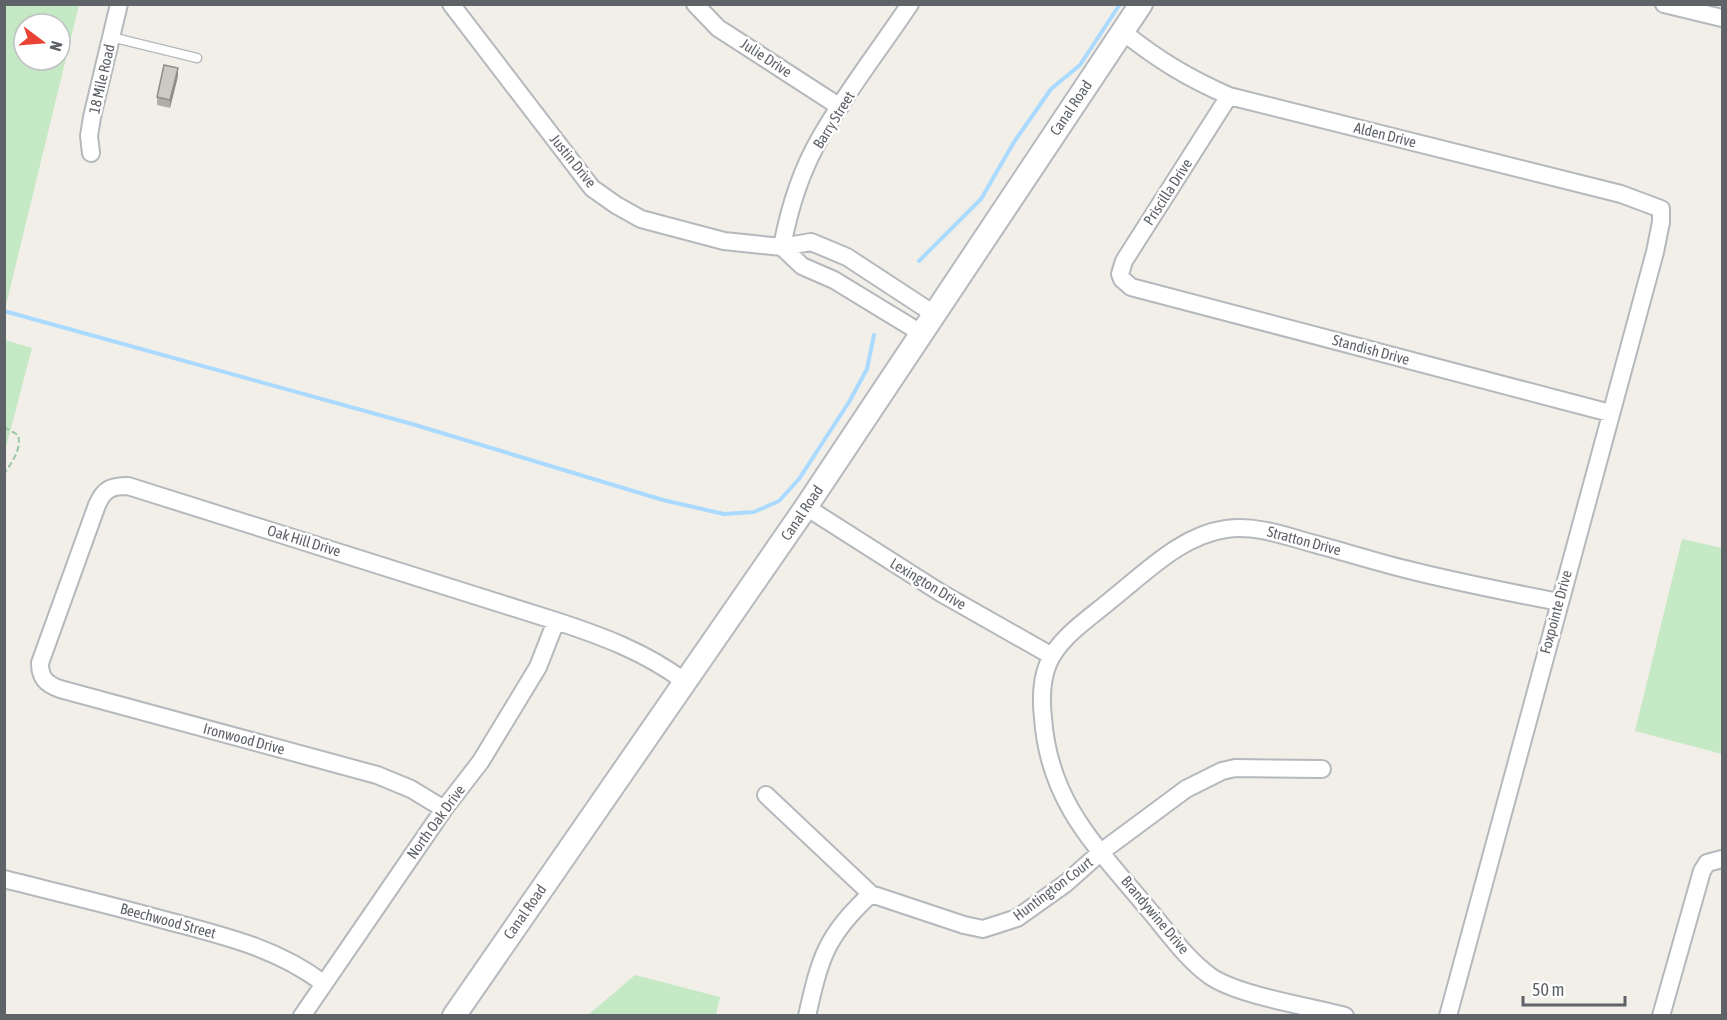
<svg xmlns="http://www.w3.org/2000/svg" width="1727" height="1020" font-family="'Asap Condensed',sans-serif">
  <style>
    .green { fill: #c5e8c5; fill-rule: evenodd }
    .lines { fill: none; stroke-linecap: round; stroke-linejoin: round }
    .stream { stroke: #aadaff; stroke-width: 4 }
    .lane-casing { stroke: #b5b8bc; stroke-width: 11 }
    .street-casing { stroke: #b5b8bc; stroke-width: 20 }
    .secondary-casing { stroke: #b6babf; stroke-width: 26 }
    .path { stroke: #9cc7a9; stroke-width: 2; stroke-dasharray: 6 3; stroke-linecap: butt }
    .lane { stroke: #fff; stroke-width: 8 }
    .street { stroke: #fff; stroke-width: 16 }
    .secondary { stroke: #fff; stroke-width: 22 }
    .wall { fill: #afaea9 }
    .shaded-wall { fill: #8f8d8a }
    .building { fill: #cccac5; stroke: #8f8d8a; stroke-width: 1.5 }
    .labels { text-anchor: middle; stroke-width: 5; stroke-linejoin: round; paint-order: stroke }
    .street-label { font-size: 15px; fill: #5f6368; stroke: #fff }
  </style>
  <rect width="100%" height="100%" fill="#f1efe8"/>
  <path class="green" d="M5,4L79,5L5,309L4,5ZM24,24H60V60H24Z
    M5,340L32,348L5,451L4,341Z
    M1682,539L1722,548V754L1635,731Z
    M635,975L720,997L716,1015H588Z"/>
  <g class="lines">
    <path class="stream" d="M919,261L981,199L1014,142L1051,89L1080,65L1120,4
      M4,311L412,424L663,500L724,514L754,512L779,501L799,479L849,402L867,369L874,335"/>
    <g class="lane-casing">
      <path id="lane" d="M111,37L197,58"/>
    </g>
    <g class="street-casing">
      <path id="street" d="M451,4L592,188L616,205L641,219L724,241L782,247C789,209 801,171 820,138C846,92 880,49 910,4
        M695,4L718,28L840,107
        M1664,4L1722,18
        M1122,31C1158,60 1188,78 1229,96L1621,194L1661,209V222L1655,252L1448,1016
        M1229,96L1124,261L1120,274L1122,279L1131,287L1610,413
        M91,153L89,136L92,117L119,4
        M921,333L834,280L802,266L782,247L811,242L847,257L934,314
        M806,507L941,593L1052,656
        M766,795L871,894L964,925L983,929L1017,918L1065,884L1101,852L1186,789L1222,771L1235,768L1322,769
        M444,809L411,789L377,775L60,689C46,684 40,678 40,663L97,505C104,489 111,486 128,486L556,621C602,636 645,652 684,681
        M4,879C59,893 114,906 168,921C224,936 277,948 323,983
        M302,1016L444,809L481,761L538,667L556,621
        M807,1016C820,958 826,935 871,894
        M1345,1016C1309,1006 1239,996 1210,976C1184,957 1165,928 1144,904C1094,844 1049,801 1043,718C1041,700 1041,681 1048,664C1059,637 1090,618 1112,599C1146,572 1182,535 1226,529C1255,525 1283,535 1311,543C1342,551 1373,561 1405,569C1456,582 1507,592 1559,602
        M1661,1016L1702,871L1707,863L1722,859"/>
    </g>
    <g class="secondary-casing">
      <path id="secondary" d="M454,1016L806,507L1141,4"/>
    </g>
    <path class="path" d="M4,427L18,435C22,449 12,462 4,474"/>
    <use href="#lane" class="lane"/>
    <use href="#street" class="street"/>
    <use href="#secondary" class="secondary"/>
  </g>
  <path class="wall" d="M178,76L170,108L157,105V97Z"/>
  <path class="shaded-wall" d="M178,68V76L170,108V100Z"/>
  <path class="building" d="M164,65L178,68L170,100L157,97Z"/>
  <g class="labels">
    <g class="street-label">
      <text transform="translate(766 58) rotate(33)" y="5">Julie Drive</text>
      <text transform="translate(102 79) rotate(-77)" y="5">18 Mile Road</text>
      <text transform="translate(1071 108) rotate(-56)" y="5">Canal Road</text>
      <text transform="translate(834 120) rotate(-58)" y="5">Barry Street</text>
      <text transform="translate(1385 135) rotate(14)" y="5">Alden Drive</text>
      <text transform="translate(573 161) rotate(51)" y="5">Justin Drive</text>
      <text transform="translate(1168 192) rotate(-57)" y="5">Priscilla Drive</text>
      <text transform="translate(1371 350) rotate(15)" y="5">Standish Drive</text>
      <text transform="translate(802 513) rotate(-56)" y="5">Canal Road</text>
      <text transform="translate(304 541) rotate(17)" y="5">Oak Hill Drive</text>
      <text transform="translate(1304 541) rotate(15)" y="5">Stratton Drive</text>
      <text transform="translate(928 584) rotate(31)" y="5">Lexington Drive</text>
      <text transform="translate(1556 612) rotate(-75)" y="5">Foxpointe Drive</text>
      <text transform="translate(244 739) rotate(15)" y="5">Ironwood Drive</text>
      <text transform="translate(436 822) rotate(-54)" y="5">North Oak Drive</text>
      <text transform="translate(1053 889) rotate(-37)" y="5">Huntington Court</text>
      <text transform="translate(525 912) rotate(-55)" y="5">Canal Road</text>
      <text transform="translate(1155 915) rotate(50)" y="5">Brandywine Drive</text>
      <text transform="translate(168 921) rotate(15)" y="5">Beechwood Street</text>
    </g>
  </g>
  <rect width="1727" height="1020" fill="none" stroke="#5f6368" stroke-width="12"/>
  <g transform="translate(42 42) rotate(106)"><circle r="28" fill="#ffffff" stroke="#bfc1c3" stroke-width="1.5"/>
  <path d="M0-4.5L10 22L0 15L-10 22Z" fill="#ea4335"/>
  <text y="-9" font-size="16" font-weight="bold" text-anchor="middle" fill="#5f6368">N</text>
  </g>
  <path d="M1523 996v9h102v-9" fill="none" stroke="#5f6368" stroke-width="3"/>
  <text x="1532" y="996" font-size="18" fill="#5f6368" stroke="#ffffff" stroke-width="4.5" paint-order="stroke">50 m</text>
</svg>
